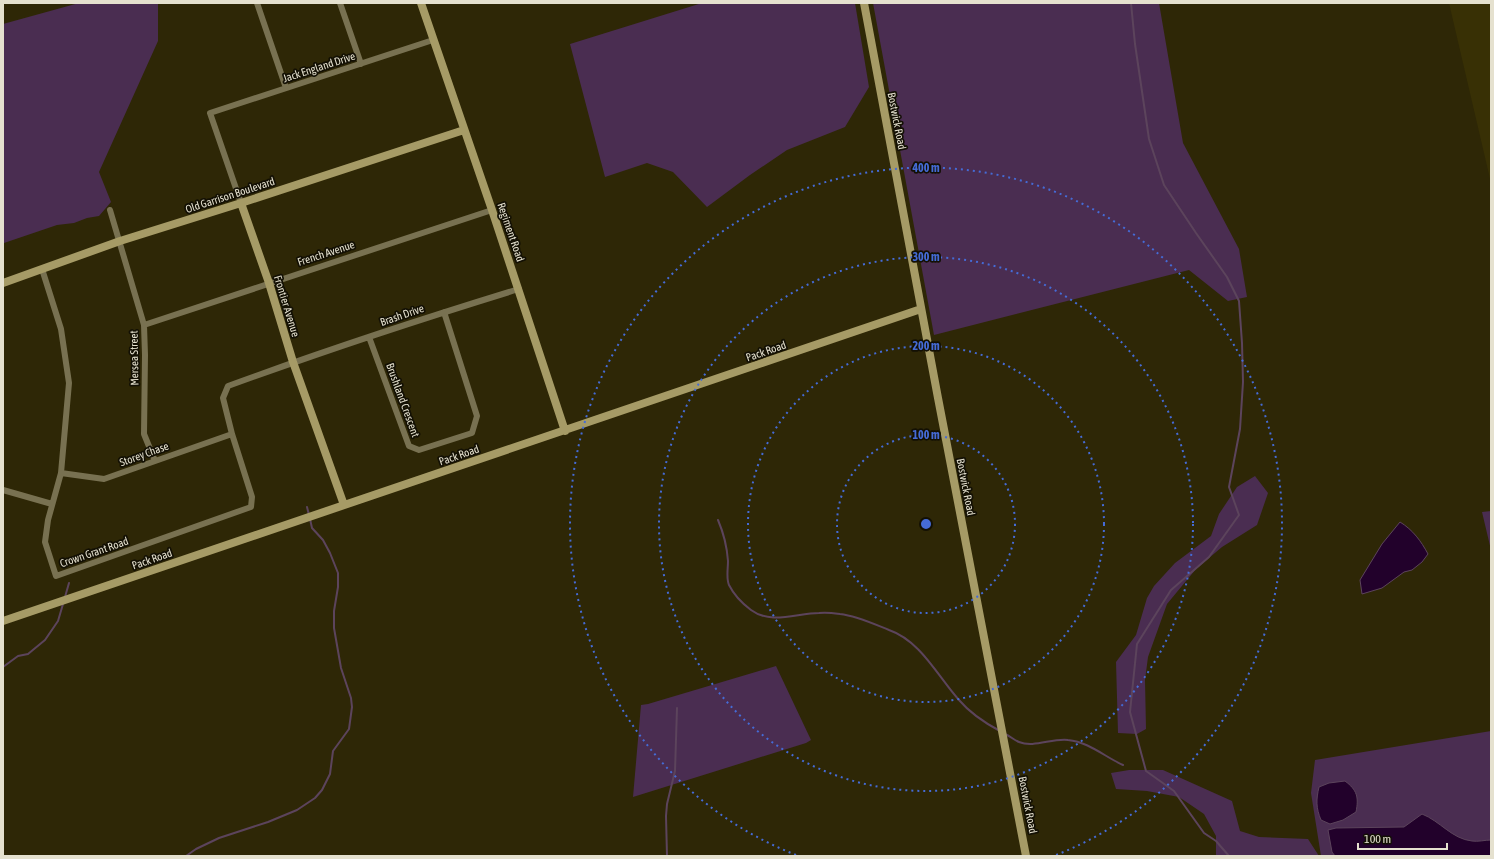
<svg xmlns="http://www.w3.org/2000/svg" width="1494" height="859" font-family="'Asap Condensed',sans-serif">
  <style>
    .built { fill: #383005 }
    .green { fill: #4a2d51 }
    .water { fill: #22012b; stroke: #5c445c }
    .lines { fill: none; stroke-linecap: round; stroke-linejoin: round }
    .stream { stroke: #5c445c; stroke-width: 2 }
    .street { stroke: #787151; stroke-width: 6 }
    .secondary { stroke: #a69b66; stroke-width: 8 }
    .ring { fill: none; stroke: #456bd6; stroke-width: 2; stroke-dasharray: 2 4 }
    .labels { text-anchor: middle; stroke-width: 3.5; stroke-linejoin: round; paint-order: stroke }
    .street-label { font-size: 11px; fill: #e5e1cf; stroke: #131004 }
    .centre { fill: #456bd6; stroke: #131004; stroke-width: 2 }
    .ring-label { font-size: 12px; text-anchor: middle; font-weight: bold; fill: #456bd6; stroke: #131004; stroke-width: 3.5; stroke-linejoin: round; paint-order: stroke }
  </style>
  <rect width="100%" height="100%" fill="#2e2706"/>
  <path class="built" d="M1449,3H1491V183Z"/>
  <path class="green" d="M79,3H158V41L99,172L111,202L99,216L87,218L74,223L57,225L4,243L3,24Z
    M702,3H855L869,87L845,127L787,150L750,175L707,207L673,172L647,163L605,177L570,44Z
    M873,3H1159L1183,143L1239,249L1247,297L1228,301L1189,270L934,335Z
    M1255,476L1268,493L1257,525L1222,547L1196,569L1167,604L1148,657L1145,680L1146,729L1137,734L1118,733L1116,662L1136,635L1147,598L1154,586L1175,563L1211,536L1219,514L1237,487Z
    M1491,511V550L1482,512Z
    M776,666L811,740L806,743L633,797L641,705L648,704Z
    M1491,731V856H1321L1311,793L1315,760Z
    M1129,770H1163L1232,801L1240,831L1259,837L1308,839L1319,856H1216V836L1204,814L1179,797L1147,791L1116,789L1111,773Z"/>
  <path class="water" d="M1400,522C1413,530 1421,541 1428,554L1422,562L1412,570L1404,572L1382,588L1362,594L1360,580L1382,544Z
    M1345,781C1357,790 1359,797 1356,812L1343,820L1330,824L1321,820C1316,808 1316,800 1319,787L1329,783Z
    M1422,814C1440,821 1452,839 1472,841C1478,842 1485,840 1491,840V856H1335L1332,852L1328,830L1336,828L1404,827Z"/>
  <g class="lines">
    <path class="stream" d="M1131,3L1135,44L1149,139L1164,185L1196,233L1227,277L1239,301L1242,343L1243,382L1240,429L1229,487L1239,515L1209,557L1171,590L1137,644L1130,712L1146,771L1174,791L1204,833L1216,841L1229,856
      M307,507L309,515
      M718,520C724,534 727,547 728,561C728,569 726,578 729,585C734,595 743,604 751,610C771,625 797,613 819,613C826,612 833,613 840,614C857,616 874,624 889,630C921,641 938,677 959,700C970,713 985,723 1000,731
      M65,597L69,583
      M3,667L18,656L28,654L45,640L58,621L63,604
      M1005,734C1010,736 1014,740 1019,742C1034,748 1052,738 1068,740C1089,742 1105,757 1123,765
      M186,856L196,849L219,838L268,822L297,810L315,798L322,790L330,774L333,751L349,729L352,707L351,698L341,668L334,628V611L338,587V573L330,553L323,540L312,528L310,519
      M667,856L666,816L667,804L675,771L677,708"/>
    <path class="street" d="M257,3L286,88
      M340,3L361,64
      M241,203L210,113L433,40
      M110,210L144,325L145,355L144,434L155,461
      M42,269L61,329L69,383L61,473L48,520L45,542L56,576L251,507L252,497L232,434L223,398L228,386C324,351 421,319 519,289
      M144,325L492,210
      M369,337L409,446L419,450L472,433L477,416L444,312
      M61,473L104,479L232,434
      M3,490L52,504"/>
    <path class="secondary" d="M421,3L492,210L565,431
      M864,3L938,398L1026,856
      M241,203L269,283L293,362L344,505
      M3,283L120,241L241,203L464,130
      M3,621L921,309"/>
  </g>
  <g class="ring">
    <circle cx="926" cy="524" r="89"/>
    <circle cx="926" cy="524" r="178"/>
    <circle cx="926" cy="524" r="267"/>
    <path d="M796 855A356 356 0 1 1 1056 855"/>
  </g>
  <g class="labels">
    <g class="street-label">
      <text transform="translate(319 67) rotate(-18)" y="4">Jack England Drive</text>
      <text transform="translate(897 121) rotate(79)" y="4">Bostwick Road</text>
      <text transform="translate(230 195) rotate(-18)" y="4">Old Garrison Boulevard</text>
      <text transform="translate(511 232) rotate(71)" y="4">Regiment Road</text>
      <text transform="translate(326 253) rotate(-18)" y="4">French Avenue</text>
      <text transform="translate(287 306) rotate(73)" y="4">Frontier Avenue</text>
      <text transform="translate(402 315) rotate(-19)" y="4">Brash Drive</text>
      <text transform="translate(766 351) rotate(-19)" y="4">Pack Road</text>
      <text transform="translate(134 358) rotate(-91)" y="4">Mersea Street</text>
      <text transform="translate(403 400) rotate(70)" y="4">Brushland Crescent</text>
      <text transform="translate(144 454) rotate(-20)" y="4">Storey Chase</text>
      <text transform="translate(459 455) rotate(-19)" y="4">Pack Road</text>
      <text transform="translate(966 487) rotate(79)" y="4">Bostwick Road</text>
      <text transform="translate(94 552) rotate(-19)" y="4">Crown Grant Road</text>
      <text transform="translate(152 559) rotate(-19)" y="4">Pack Road</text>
      <text transform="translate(1028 805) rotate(79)" y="4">Bostwick Road</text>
    </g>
  </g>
  <circle cx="926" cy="524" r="6" class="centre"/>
  <g class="ring-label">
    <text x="926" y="172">400 m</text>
    <text x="926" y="261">300 m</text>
    <text x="926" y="350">200 m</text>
    <text x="926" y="439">100 m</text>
  </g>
  <rect width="1494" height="859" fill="none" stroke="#e5e1cf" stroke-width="8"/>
  <path d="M1358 843v6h89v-6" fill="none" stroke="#e5e1cf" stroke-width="2"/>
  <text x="1364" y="843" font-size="12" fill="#e5e1cf" stroke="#131004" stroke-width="3" paint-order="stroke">100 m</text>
</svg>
